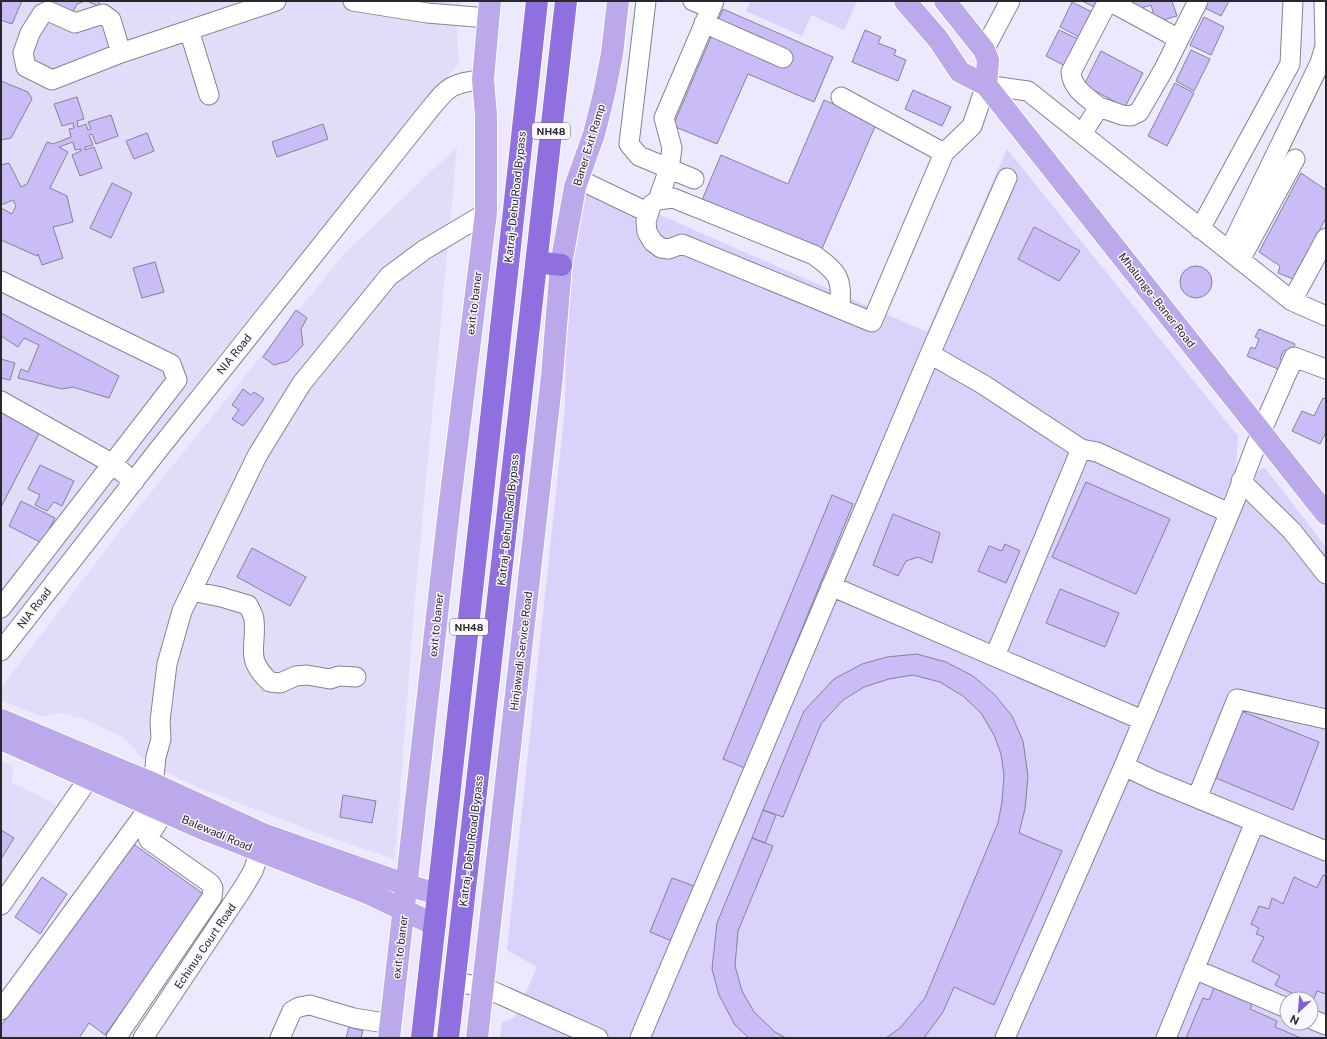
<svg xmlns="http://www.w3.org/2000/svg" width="1327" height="1039" font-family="'Public Sans',sans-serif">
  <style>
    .built { fill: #e1dcf8 }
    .green { fill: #dad2fa; fill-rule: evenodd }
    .building { fill: #cabdf7; stroke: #858194 }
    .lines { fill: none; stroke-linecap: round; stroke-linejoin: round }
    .minor-casing { stroke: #868295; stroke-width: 21 }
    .major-casing { stroke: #fff; stroke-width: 24 }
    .highway-casing { stroke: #fff; stroke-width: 24 }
    .minor { stroke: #fff; stroke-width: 19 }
    .major { stroke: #bca9eb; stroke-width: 22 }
    .highway { stroke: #9070de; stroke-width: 22 }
    .labels { text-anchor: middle; stroke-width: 3; stroke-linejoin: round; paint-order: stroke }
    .shield { fill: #f9f8fc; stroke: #67666c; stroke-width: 1 }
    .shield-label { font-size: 10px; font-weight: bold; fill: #28272f }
    .street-label { font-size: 11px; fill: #28272f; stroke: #f9f8fc }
  </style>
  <rect width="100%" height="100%" fill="#ece8fe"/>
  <path class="built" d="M1,1H461L457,33L459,63L214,361L1,638Z
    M457,147L415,598L395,859L326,836L205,790L179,779L139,756L135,749L121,736L84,719L62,713L42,717L1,700V688L126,523L344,254Z
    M1,761L13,766L12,783L61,807L1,896Z"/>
  <path class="green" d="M750,1H857L844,30L811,15L802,36L746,11Z
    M55,23L77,33L100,25L105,28L113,53L50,76L28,59L44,24Z
    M1007,149L1238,436L1236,467L1251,474L1265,468L1326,547V1038H500L502,1023L515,1017L537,967L507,950L565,408L566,348L575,230L587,183L927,332ZM1287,999H1311V1023H1287Z"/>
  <path class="building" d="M1,1H22L12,24L1,20Z
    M41,1H85L77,4L72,14Z
    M87,1H100L98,6Z
    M1082,1H1100L1096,8Z
    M1132,1H1172L1177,16L1156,22L1151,5L1135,10Z
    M1206,1H1229L1221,16L1203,7Z
    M1072,2L1092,12L1079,37L1060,27Z
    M723,9L833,57L814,102L748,74L717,144L673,126Z
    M1204,17L1224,27L1211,55L1190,45Z
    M865,30L881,37L878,43L896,50L894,55L906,60L898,81L852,62Z
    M1059,30L1078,39L1065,66L1046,56Z
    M1191,50L1210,59L1194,91L1176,81Z
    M1101,51L1143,73L1125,107L1084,85Z
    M1,81L28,92L32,99L11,138L1,140Z
    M1175,83L1194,93L1167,146L1148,136Z
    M913,90L951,107L942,126L905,109Z
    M77,97L84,119L77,121L78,127L86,124L88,130L91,129L88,122L111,115L118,136L96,144L92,134L89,135L93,145L85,147V150L94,147L102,168L80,176L72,155L81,151V149L75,150L73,142L59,147L68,152L50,188L67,196L73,222L53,227L63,258L42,265L38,254L37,256L1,240V208L12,214L16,206L13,200L1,205V165L9,163L21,187L27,184L47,142L53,144L71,137L69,129L74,128L73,123L62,126L54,104Z
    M824,100L877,122L821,251L702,200L721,155L788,184Z
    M323,124L328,139L277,157L272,142Z
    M147,133L154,151L134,159L126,141Z
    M1301,173L1326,190V218L1293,279L1278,273L1280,266L1259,252Z
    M112,183L132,193L111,238L90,228Z
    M1034,227L1080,251L1059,281L1018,259Z
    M155,262L164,292L142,298L133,268Z
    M1180 282a16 16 0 1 1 32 0a16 16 0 1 1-32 0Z
    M296,310L307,318L301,329L303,345L288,361L274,365L263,357Z
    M1,313L119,376L109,398L73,387L62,389L18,378L21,369L28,372L39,345L24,338L18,347L1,336Z
    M1259,329L1295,344L1291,353L1284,350L1280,359L1287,362L1283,371L1247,356L1251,347L1255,349L1259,339L1255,337Z
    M1,359L15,363L10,380L1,378Z
    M243,389L251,395L254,392L264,399L243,426L232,419L239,410L232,405Z
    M1323,398L1326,399V432L1320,444L1292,431L1302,411L1314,416Z
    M1,404L43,426L1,507Z
    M40,465L74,481L62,506L54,502L47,511L35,505L40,495L28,489Z
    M1086,482L1170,519L1136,594L1052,557Z
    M832,495L853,504L745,768L723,759Z
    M21,501L55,518L42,543L9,526Z
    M893,514L940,533L932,563L918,557L906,561L898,576L873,565Z
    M1005,544L1020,551L1006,583L978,571L989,546L1002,551Z
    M252,548L306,577L290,606L237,577Z
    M1060,589L1119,613L1105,647L1046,623Z
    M917,654L946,662L973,676L994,694L1012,716L1023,741L1028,776L1025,809L1019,833L1062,851L994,1005L954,987L943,1012L924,1038H886L900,1028L925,998L998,823L1002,802L1004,775L1001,754L994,735L981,713L963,696L940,682L913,675L889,679L864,687L843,700L821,724L783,817L763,810L804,711L834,679L862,664L887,657Z
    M1241,711L1319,742L1293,810L1216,778Z
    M343,795L376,801L372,823L340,817Z
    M763,810L776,815L765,843L752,838Z
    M1,830L14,838L1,859Z
    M752,838L773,846L738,931L735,966L742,991L754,1012L775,1032L786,1038H749L735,1025L719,995L712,969L717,923Z
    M132,843L205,895L105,1035L89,1023L79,1038H1V1026Z
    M1323,875L1326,876V994L1317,991L1312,1003L1311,999H1304L1275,985L1280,976L1252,961L1264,937L1256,934L1259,928L1251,924L1259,906L1269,909L1272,898L1283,904L1294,877L1317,888Z
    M42,877L67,894L40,934L15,917Z
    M672,878L694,886L672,941L650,932Z
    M1214,988L1252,1004L1250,1009L1277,1021L1275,1027L1301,1038H1186L1203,998L1209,1000Z
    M349,1027L363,1031L361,1038H346Z"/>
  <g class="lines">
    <g class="minor-casing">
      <path id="minor" d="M353,1L427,13L488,18
        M646,1L629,144L639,156L694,179
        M693,1L711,8
        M714,1L664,118L672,148L669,169L658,200L651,205L646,222L647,232L653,242L661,248L669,249L682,244L872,322L944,153L972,126L986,85L1028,91L1292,301L1326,316
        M1109,1L1179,39
        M704,23L783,58
        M189,30L209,95
        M984,50L1010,1
        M121,53L111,20L103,14L75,23L48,11L42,14L30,33L23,53L26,67L52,80L121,53L276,1
        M841,97L944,153
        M1099,107L1122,115L1131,116L1139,112L1164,69L1198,1
        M1082,134L1099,107C1087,97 1072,89 1071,72L1108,1
        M578,179L649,213
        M658,200L673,198L814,255C839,273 842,278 840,308
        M1200,229L1290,64L1293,1
        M1229,251L1320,63L1325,46L1324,1
        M1240,260L1295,159
        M1,281L171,364L177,380L1,608
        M1292,301L1326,238
        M930,354L984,385L1081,449L1097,452L1229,513
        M1,401L113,464L134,482
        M1241,481L1292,531L1326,574
        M831,586L1142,720
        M192,591L221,597L248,605C250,610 254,615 254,620C257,648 244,658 270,682L280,683L296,676L307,675L330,679L339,676L356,677
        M1,651L159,449L426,114C449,86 447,85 483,79
        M995,656L1081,449
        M1124,766L1153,780L1326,851
        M1197,798L1237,699L1326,719
        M1,905L89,778
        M1194,969L1287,1008
        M455,982L483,987L598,1038
        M1,1010L151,805L156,757L161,739L160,721L167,664L182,611L257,456L279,420L302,383L389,276L424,250L486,213
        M1311,1019L1326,1025
        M116,1038L212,897L213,888L210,883L149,840L148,837L165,811
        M143,1038L243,888L253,871L260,851
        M280,1038L292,1011L299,1007L310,1005L354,1018L391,1024
        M640,1038L930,354L1007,178
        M1005,1038L1124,766L1235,500L1261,432L1294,357L1326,369
        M1166,1038L1255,822"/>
    </g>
    <g class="major-casing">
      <path id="major" d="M905,1L938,39L960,72L986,85L1326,514
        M945,1L984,50L988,60L986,85
        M1,720L154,784L265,835L407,885L438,894
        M1,739L201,828L370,894L435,925
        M389,1038L449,510L486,213V116L483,79L490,1
        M477,1038L552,376L561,265L575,187L594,134L604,94L612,54L618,1"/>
    </g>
    <g class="highway-casing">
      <path id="highway" d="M536,262L561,265
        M422,1038C463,693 497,346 537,1
        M448,1038L566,1"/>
    </g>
    <use href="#minor" class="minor"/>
    <use href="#major" class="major"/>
    <use href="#highway" class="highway"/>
  </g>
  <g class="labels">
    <g class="shield">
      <rect x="532" y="123" width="38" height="16" rx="3"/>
      <rect x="450" y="619" width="38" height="16" rx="3"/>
    </g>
    <g class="shield-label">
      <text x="551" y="135">NH48</text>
      <text x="469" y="631">NH48</text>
    </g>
    <g class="street-label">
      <text transform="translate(589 145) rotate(-73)" y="4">Baner Exit Ramp</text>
      <text transform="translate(515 197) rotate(-84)" y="4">Katraj - Dehu Road Bypass</text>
      <text transform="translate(1157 300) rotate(52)" y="4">Mhalunge - Baner Road</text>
      <text transform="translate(474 303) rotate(-83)" y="4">exit to baner</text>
      <text transform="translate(234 354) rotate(-51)" y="4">NIA Road</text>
      <text transform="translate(508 520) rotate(-84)" y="4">Katraj - Dehu Road Bypass</text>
      <text transform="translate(34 608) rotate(-52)" y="4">NIA Road</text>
      <text transform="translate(436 625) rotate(-84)" y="4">exit to baner</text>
      <text transform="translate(521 651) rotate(-83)" y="4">Hinjawadi Service Road</text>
      <text transform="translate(217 833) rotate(23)" y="4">Balewadi Road</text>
      <text transform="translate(471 841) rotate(-83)" y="4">Katraj - Dehu Road Bypass</text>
      <text transform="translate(205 946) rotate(-56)" y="4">Echinus Court Road</text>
      <text transform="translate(400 947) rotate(-83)" y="4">exit to baner</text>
    </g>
  </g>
  <rect width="1327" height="1039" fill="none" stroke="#28272f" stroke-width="4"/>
  <g transform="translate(1299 1011) rotate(206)"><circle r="19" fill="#f9f8fc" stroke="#a5a4aa"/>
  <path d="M0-3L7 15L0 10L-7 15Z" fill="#825bd5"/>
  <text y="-6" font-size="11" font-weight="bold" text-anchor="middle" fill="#28272f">N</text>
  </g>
</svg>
